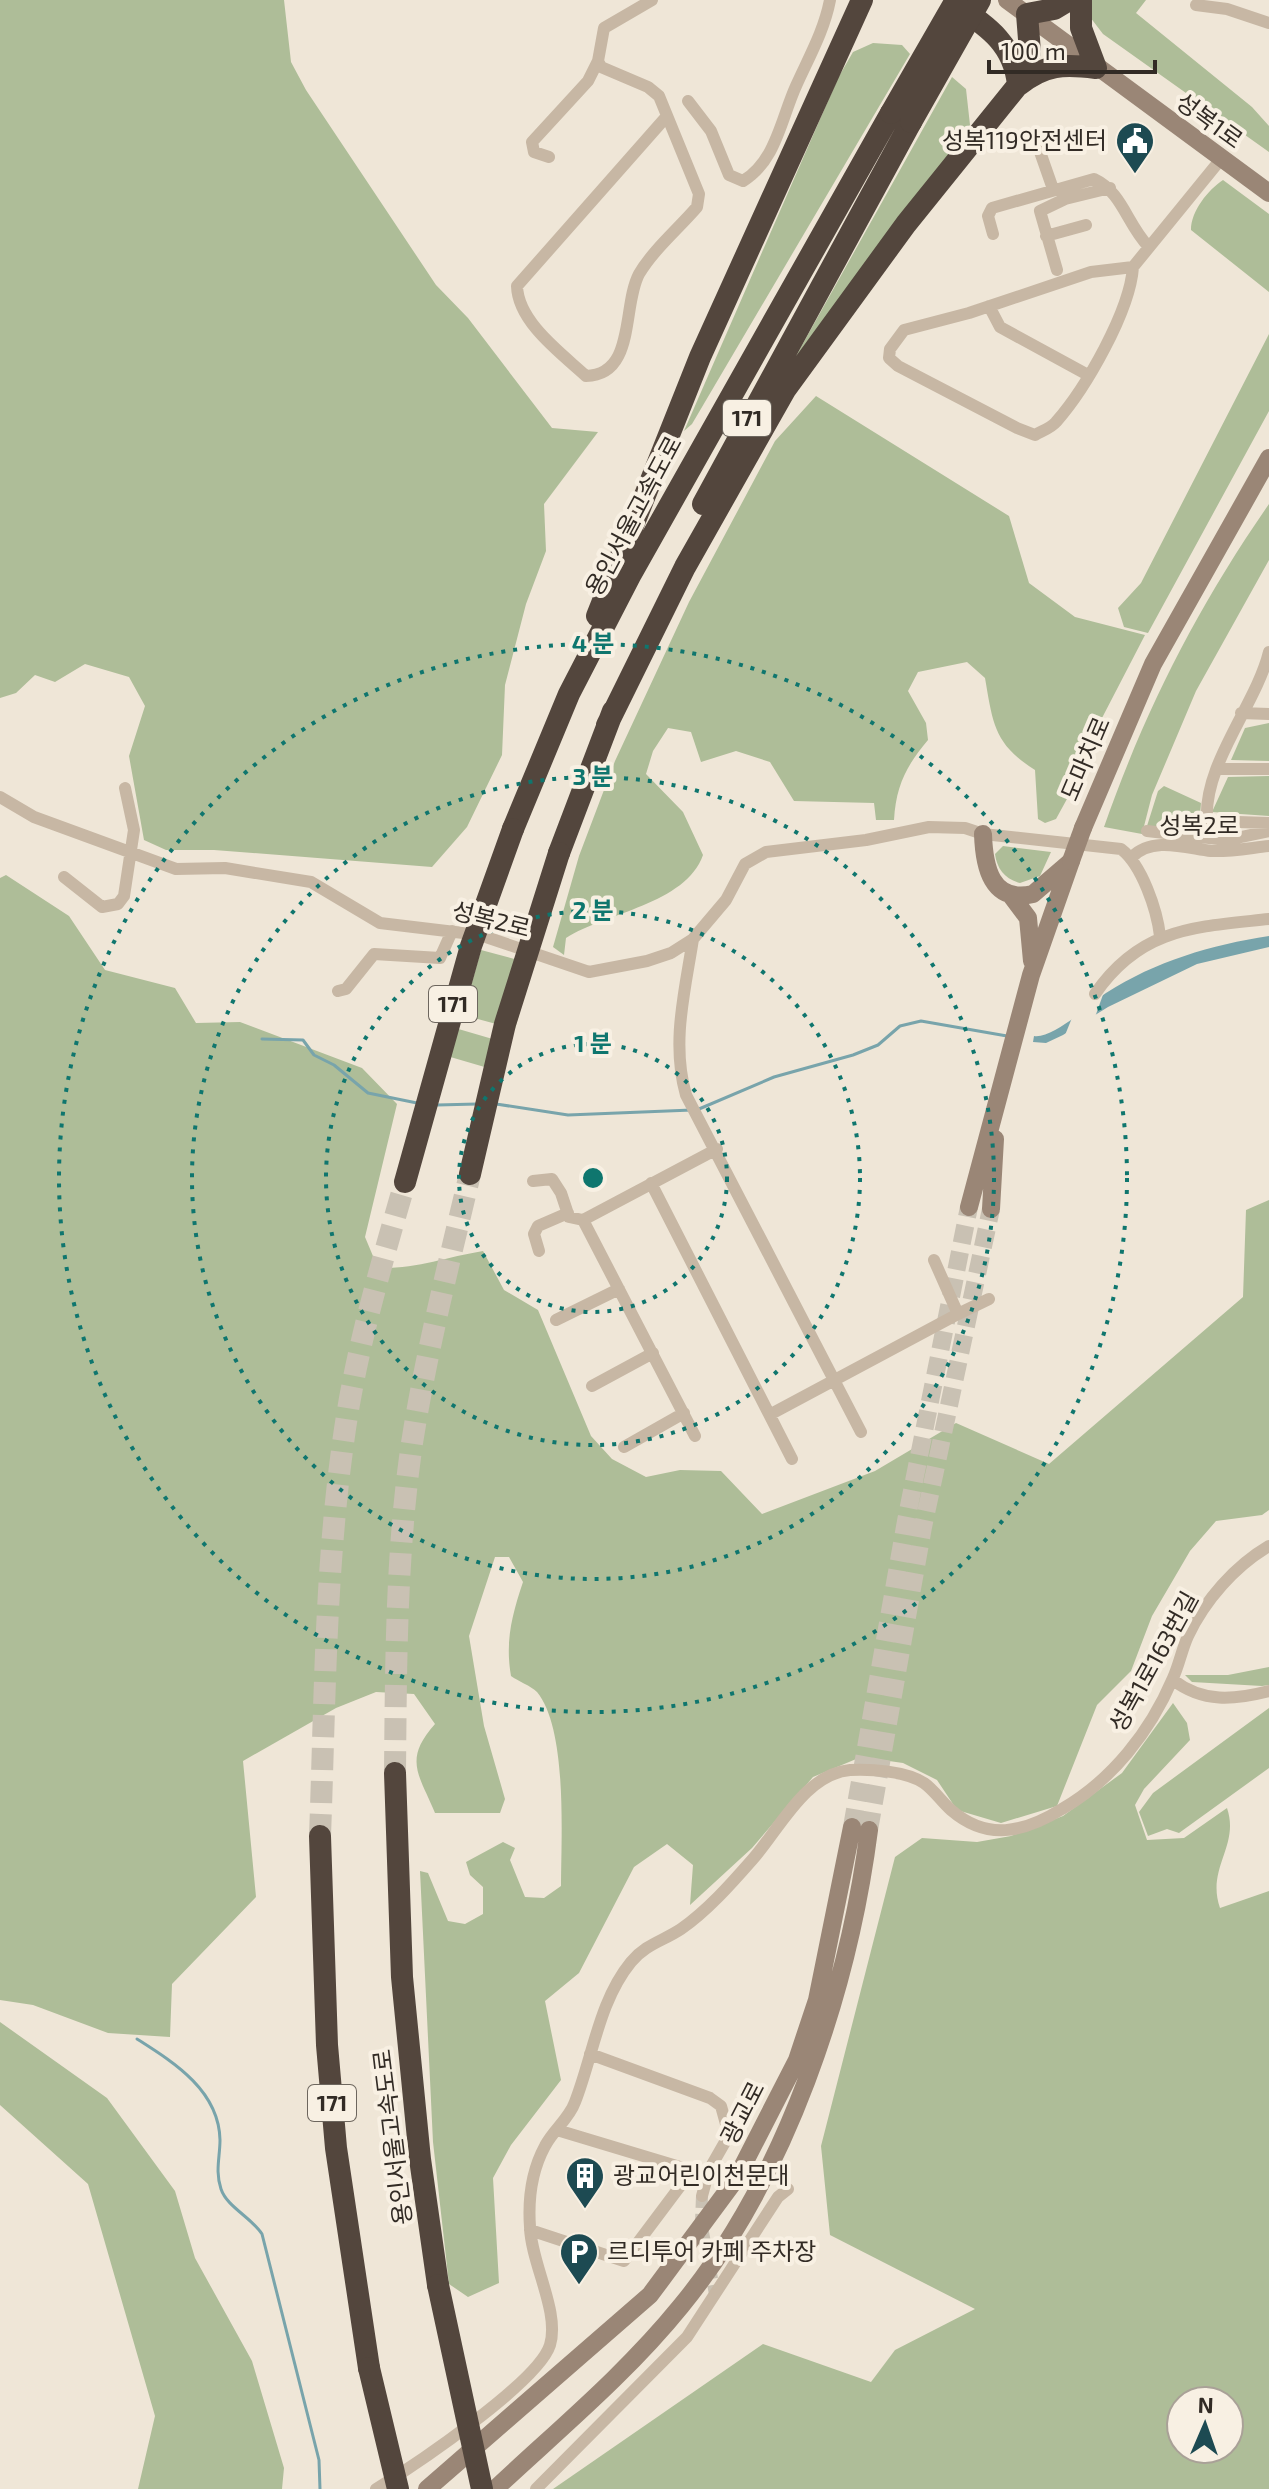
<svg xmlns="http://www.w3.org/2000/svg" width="1269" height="2489" font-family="'Exo 2','Noto Sans KR',sans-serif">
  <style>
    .green { fill: #aebd98; fill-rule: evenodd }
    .water { fill: #78a4ab }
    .pier { fill: #efe6d7 }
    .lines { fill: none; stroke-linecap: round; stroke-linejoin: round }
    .stream { stroke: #78a4ab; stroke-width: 3 }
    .street-tunnel { stroke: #c9c1b3; stroke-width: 12; stroke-dasharray: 12 6; stroke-linecap: butt }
    .secondary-tunnel { stroke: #c9c1b3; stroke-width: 18; stroke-dasharray: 18 9; stroke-linecap: butt }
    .highway-tunnel { stroke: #c9c1b3; stroke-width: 22; stroke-dasharray: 22 11; stroke-linecap: butt }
    .street { stroke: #c7b7a4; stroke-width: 12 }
    .secondary { stroke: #9a8676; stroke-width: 18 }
    .highway { stroke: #53463d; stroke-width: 22 }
    .secondary-bridge { stroke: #9a8676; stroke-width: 18 }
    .highway-bridge { stroke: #53463d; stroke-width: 22 }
    .ring { fill: none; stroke: #0f766e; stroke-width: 4; stroke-dasharray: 4 8 }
    .labels { text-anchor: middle; stroke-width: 8; stroke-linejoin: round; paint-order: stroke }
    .shield { fill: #f8f0e3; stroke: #6d665e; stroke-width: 2 }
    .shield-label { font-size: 22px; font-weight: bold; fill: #322b25 }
    .street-label { font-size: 24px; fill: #322b25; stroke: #f8f0e3 }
    .poi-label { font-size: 24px; fill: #322b25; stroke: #f8f0e3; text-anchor: start }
    .centre { fill: #0f766e; stroke: #f8f0e3; stroke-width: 4 }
    .ring-label { font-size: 24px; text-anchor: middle; font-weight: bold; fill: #0f766e; stroke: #f8f0e3; stroke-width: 8; stroke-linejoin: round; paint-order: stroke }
  </style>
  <rect width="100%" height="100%" fill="#efe6d7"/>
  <path class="green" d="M0,0H284L291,62L306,90L436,285L468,318L552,428L598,432L544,504L546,551L526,604L505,685L502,755L467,827L432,867L214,850H166L144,840L129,756L145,706L129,677L85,664L55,682L35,675L16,693L0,698Z
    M1089,0H1146L1136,13L1252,107L1269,126V152L1103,34L1090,17Z
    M873,43L902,45L910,54L692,424L684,431L838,78L853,52Z
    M952,77L966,89L970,125L749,440Z
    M1223,180L1269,214V292L1191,230C1191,211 1208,190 1223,180Z
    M1269,334V411L1148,633L1124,627L1118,608L1141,583Z
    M816,396L1009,516L1029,583L1075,617L1145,635L1088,745L1073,788L1056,819L1045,823L1038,819L1035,770C994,744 993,724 985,678L967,662L918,672L908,691L926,723L928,740C906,766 896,786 894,820H876L874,803L794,801L770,762L736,751L701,762L691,732L668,728L653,751L646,774L683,812L703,855C686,904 605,913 566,938L564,955L553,947L579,856L615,761L689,602L775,441Z
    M1269,504V560L1196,691L1152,795L1142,834L1104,827C1145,710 1198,606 1269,504Z
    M1269,723V761L1231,760L1245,728Z
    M1269,776V816L1212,812L1228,777Z
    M1164,786L1201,803L1199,827L1147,826L1158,791Z
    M1003,846L1051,852L1040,876L1020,883C1005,879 997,869 995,854Z
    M6,875L69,916L105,970L175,988L196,1023L240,1022L362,1068L397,1104L365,1237L378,1268C417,1269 446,1257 483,1251L504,1290L538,1310L591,1436L612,1459L646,1477L680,1470L721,1471L762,1514L875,1471L956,1423L1049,1464L1243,1297L1246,1210L1269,1200V1510L1262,1515L1216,1521L1190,1551L1152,1616L1131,1671L1097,1705L1057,1806L1001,1823L957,1810L937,1780L903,1763L861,1757L813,1777L752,1848L690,1905L693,1865L667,1844L634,1867L579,1973L545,2001L561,2080L511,2145L493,2178L499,2283L468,2297L449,2284L433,2142L420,1871L428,1873L448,1921L465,1924L483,1914V1887L470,1875L466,1862L503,1842L515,1848L510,1860L525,1897L544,1898L561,1886C561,1838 568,1730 537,1692C531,1686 518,1681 511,1676C505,1641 512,1615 523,1582L509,1557H495L469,1636L484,1726L505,1799L500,1813H435C419,1774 403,1760 435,1724L414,1694L376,1692L336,1708L243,1761L256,1897L172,1984L170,2037L108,2033L33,2005L0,2000V878Z
    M481,950L533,964L515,1029L463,1015Z
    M455,1028L496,1040L488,1068L447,1056Z
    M1269,1667V1685L1262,1686L1192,1682L1185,1675H1228Z
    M1173,1703L1187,1723L1190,1740L1144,1789L1135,1805L1147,1840L1184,1838L1227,1808C1240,1846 1206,1868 1220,1908L1269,1891V2489H553L763,2344L871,2382L895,2350L975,2309L830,2235L821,2146L895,1857L922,1838L977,1842L1011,1836L1063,1816L1122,1773ZM1181,2401H1229V2449H1181Z
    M1269,1708V1768L1179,1833L1167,1829L1148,1836L1139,1812L1153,1793Z
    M0,2022L107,2098L175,2191L195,2258L252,2361L284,2468L282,2489H138L155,2416L88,2184L0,2105Z"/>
  <path class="water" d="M1269,936V947L1197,964L1108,1007L1063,1035L1046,1043L1033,1042L1034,1036C1053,1039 1089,1005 1106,993C1156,961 1211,945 1269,936Z"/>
  <path class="pier" d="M1105,989L1094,1020L1063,1040L1076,1008Z"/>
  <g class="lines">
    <path class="stream" d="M262,1039L303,1040L314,1055L334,1065L368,1093L417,1103
      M496,1104L568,1115L692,1110
      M437,1105L477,1104
      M699,1109L774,1077L853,1055L878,1045L900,1026L921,1021L1007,1036
      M137,2039C173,2062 219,2090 220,2140C220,2157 215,2171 221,2189C227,2207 251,2217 262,2234L319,2460L320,2489"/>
    <path class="street-tunnel" d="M702,2196L701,2222L715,2294"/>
    <path class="secondary-tunnel" d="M852,1827L906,1521L969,1207
      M869,1830L923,1527L991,1209"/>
    <path class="highway-tunnel" d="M395,1773C396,1664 396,1552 412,1443C426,1353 449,1263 470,1174
      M320,1836C325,1702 325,1568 344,1436C356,1349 381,1266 405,1182"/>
    <path class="street" d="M652,0L604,28L598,61L601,67L648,87L659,96L699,194L697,207C679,228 653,250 639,274C622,306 636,375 586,376C561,353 518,322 517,286L667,116
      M1196,5L1227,9L1269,23
      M688,101L711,131L729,175L743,181C776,161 781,119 796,86C809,57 824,31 830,0
      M1039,149L1053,189
      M549,157L534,152L532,142L588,81L598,61
      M993,234L988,216L992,208L1094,179C1122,192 1127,224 1148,246
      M1046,236L1086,225
      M1133,267L1091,272L969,313L904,330L890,349L889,358L898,366L1017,428L1035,435C1042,431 1051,428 1056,422C1086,388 1130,311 1133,267L1221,159
      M1057,270L1040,211L1065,199L1110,188
      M989,306L1000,327L1088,375
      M1269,652C1256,705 1203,764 1207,821L1269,823
      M1241,713L1269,714
      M1219,769H1269
      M0,797L34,817L176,869L225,868L311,882L380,923L480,935L589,972L647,961L671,953L693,939L726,900L745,864L766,852L866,840L929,827L965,828L983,834L1121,849C1142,865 1157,910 1160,936
      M1147,831L1227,840L1269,831
      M1132,857C1152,836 1186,848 1211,851C1230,852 1250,848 1269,846
      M64,877L102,907L118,904L124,896L134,830L125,788
      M693,939C685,991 671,1043 686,1095L861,1432
      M338,991L346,989L374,954L440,958L452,931
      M1095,994C1141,927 1196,927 1269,919
      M533,1181L552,1179L561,1193L569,1217L583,1220
      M651,1183L792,1459
      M539,1251L534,1234L538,1226L568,1213
      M958,1314L989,1299
      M556,1320L619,1289
      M592,1386L653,1353
      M771,1414L958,1314L934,1260
      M695,1436L583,1220L717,1149
      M624,1447L684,1413
      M1173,1680C1203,1703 1234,1700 1269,1691
      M590,2054L710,2098L721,2106L729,2135L709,2170L702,2196
      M530,2230L624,2261L684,2181L680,2167L557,2130
      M376,2489C412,2467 538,2383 550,2345C560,2312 531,2263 530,2227C528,2199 532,2170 545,2146C553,2130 569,2119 575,2102C593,2056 599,2001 631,1962C646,1944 663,1941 681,1929C707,1911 731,1884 752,1860C779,1830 805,1774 850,1770C871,1769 906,1771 924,1783C934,1790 941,1801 951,1810C987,1841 1023,1833 1062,1809C1112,1780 1150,1732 1173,1678C1179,1665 1182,1649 1188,1636C1205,1600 1235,1566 1269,1546
      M536,2489L687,2337L778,2197L788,2189"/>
    <path class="secondary" d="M1007,0L1269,193
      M1083,828L1153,664L1269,458
      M983,834C984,866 991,904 1033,894L1069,863
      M1010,894L1028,918L1032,961
      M969,1207L1031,975L1071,861
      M991,1209L995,1139
      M427,2489L650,2295L736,2179L797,2060L817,2000L852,1827
      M495,2489C558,2430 626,2374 681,2306C786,2178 848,1992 869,1830"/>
    <path class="highway" d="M956,5C988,27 1014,44 1018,85
      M1019,85C1045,64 1064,64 1096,68L1081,28V0
      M703,504L911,122
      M597,616L700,357L862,0
      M607,725L685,567L785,390L906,224L1018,85L1030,52L1027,14L1054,9L1069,0
      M513,829L569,694L631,574L891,113
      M559,853L613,711
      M395,1773L402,1977L420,2159L438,2285
      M320,1836L327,2045L336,2148L369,2368"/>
    <path class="secondary-bridge" d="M1071,861L1083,828"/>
    <path class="highway-bridge" d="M891,113L956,0
      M911,122L980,0
      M470,1174L505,1024L559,853
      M405,1182L471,946L513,829
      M438,2285L482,2489
      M369,2368L398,2489"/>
  </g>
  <g class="ring">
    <circle cx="593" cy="1178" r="134"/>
    <circle cx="593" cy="1178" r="267"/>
    <circle cx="593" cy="1178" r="401"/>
    <circle cx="593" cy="1178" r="534"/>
  </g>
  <defs>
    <g id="civic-pin" transform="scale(2)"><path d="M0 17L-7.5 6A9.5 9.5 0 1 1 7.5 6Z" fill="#1d4a52" stroke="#f8f0e3"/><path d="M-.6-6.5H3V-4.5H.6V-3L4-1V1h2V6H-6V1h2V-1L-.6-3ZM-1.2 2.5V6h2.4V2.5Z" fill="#fff"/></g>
    <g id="building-pin" transform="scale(2)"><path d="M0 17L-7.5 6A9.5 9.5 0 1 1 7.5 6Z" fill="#1d4a52" stroke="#f8f0e3"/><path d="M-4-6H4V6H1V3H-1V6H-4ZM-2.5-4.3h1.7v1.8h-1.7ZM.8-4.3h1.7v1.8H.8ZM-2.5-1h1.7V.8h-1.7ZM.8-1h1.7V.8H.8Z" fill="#fff"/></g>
    <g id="parking-pin" transform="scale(2)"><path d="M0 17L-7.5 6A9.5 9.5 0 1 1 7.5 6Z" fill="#1d4a52" stroke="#f8f0e3"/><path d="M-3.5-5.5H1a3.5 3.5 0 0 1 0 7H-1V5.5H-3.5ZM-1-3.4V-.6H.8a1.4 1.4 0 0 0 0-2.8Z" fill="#fff"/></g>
  </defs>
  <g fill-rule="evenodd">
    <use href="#civic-pin" x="1135" y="141"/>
    <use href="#building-pin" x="585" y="2176"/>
    <use href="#parking-pin" x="579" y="2252"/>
  </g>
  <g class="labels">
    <g class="shield">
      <rect x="723" y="400" width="48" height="36" rx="6"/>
      <rect x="429" y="986" width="48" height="36" rx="6"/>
      <rect x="308" y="2085" width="48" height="36" rx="6"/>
    </g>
    <g class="shield-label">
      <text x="747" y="426">171</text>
      <text x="453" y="1012">171</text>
      <text x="332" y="2111">171</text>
    </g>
    <g class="street-label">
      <text transform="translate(1209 121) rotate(36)" y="8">성복1로</text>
      <text transform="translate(634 516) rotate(-62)" y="8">용인서울고속도로</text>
      <text transform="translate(1086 759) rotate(-67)" y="8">도마치로</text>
      <text x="1199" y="834">성복2로</text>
      <text transform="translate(491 920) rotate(14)" y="8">성복2로</text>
      <text transform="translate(1154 1662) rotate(-61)" y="8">성복1로163번길</text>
      <text transform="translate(743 2113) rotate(-63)" y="8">광교로</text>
      <text transform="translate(393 2137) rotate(-97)" y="8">용인서울고속도로</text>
    </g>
    <g class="poi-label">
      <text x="1107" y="149" text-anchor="end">성복119안전센터</text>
      <text x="613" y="2184">광교어린이천문대</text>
      <text x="607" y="2260">르디투어 카페 주차장</text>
    </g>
  </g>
  <circle cx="593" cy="1178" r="12" class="centre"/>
  <g class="ring-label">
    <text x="593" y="652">4 분</text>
    <text x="593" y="785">3 분</text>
    <text x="593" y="919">2 분</text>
    <text x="593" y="1052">1 분</text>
  </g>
  <g transform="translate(1205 2425) rotate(2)"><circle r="38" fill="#f8f0e3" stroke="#a9a197" stroke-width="2"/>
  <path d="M0-6L14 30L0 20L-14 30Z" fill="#1d4a52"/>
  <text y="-12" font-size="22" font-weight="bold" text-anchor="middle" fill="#322b25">N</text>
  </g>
  <path d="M989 60v12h166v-12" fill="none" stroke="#322b25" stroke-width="4"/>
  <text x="1001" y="60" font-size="24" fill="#322b25" stroke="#f8f0e3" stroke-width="6" paint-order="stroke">100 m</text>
</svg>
